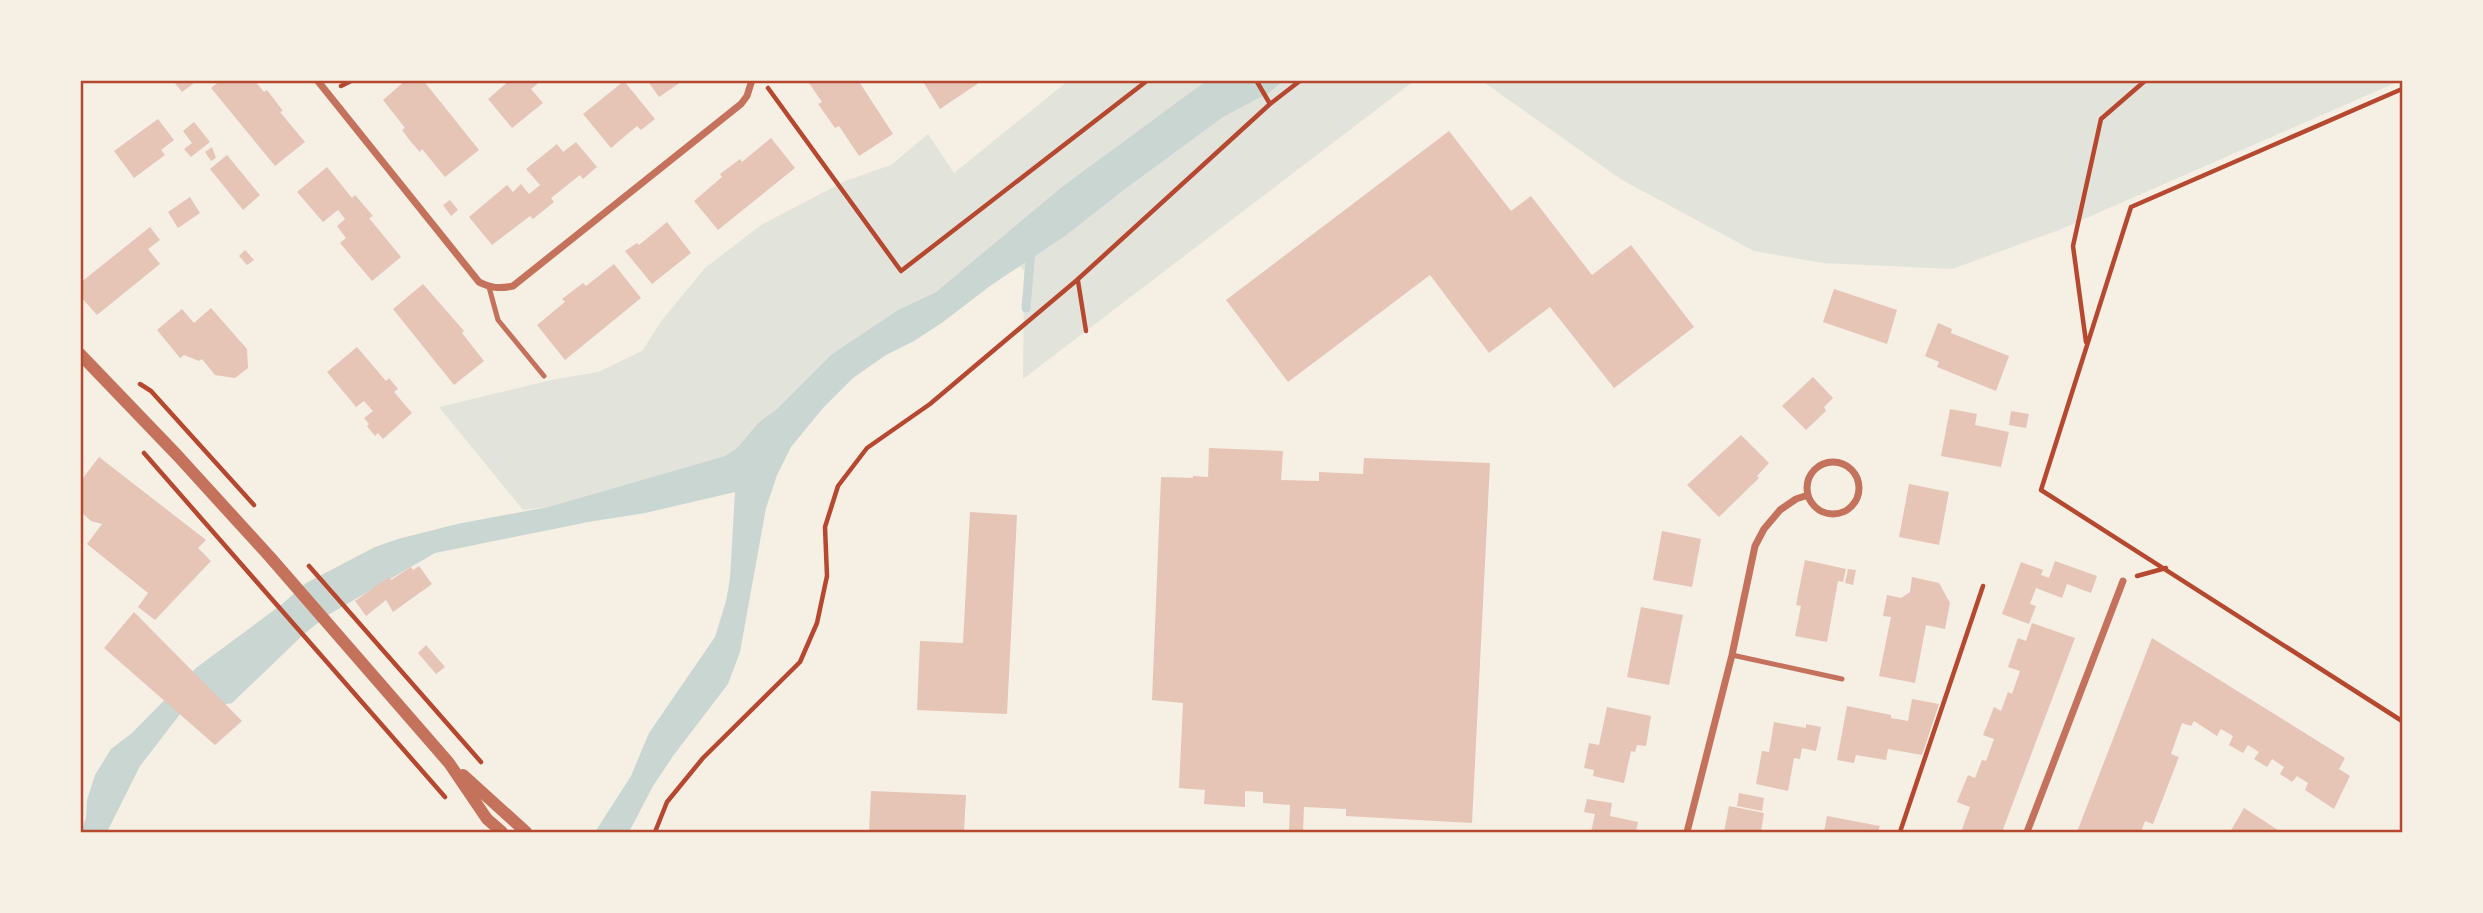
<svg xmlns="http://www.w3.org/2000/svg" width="2483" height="913" font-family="'PT Serif',serif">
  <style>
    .green { fill: #e2e4dc }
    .water { fill: #c9d6d2 }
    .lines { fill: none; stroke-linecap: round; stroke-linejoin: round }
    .stream { stroke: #c9d6d2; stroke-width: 9 }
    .building { fill: #e6c5b7 }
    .path { stroke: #b5482f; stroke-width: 4.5 }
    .service { stroke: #c5725c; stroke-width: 5 }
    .minor { stroke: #c5725c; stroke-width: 7 }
    .tertiary { stroke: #c5725c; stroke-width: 12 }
    .neatline { fill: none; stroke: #b5482f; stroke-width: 2.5 }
  </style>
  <rect width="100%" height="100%" fill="#f6efe4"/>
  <path class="green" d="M2402,80L2059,230L1952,269L1823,263L1754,251L1622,180L1482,81Z
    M1068,81H1414L1023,379L1024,271L999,240L936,292L898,310L832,354L777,409L758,423L738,447L725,456L548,507L523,510L439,407L556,379L598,372L642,351L662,320L705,268L761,225L845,181L891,165L928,134L954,173Z"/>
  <path class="water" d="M1206,81H1283L1270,92L1223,117L1121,192L1065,236L990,286L943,322L914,341L886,355L853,378L823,408L791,447L777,475L766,508L740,652L728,684L673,756L653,786L629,832H595L631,776L649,733L715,637L726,601L730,579L735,492L645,513L588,522L435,553L328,615L304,634L232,703L181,713L140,766L107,832H81L86,818L87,800L95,775L111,749L132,733L196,668L281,605L306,583L375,547L398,539L457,524L548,507L725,456L738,447L758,423L777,409L832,354L898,310L936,292L1062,187Z"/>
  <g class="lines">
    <path class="stream" d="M1026,308L1031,250"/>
  </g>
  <path class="building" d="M175,80H192L194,83L182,92L174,82Z
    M221,80H254L264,92L267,90L283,111L280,112L305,142L275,166L211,88Z
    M406,80H423L479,150L445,177L422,149L420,152L411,142L402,130L405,128L383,100Z
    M510,80H542L531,89L543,103L512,128L488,99Z
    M647,80H684L659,97Z
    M807,80H858L893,134L859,156L839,126L835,128L818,104L822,102Z
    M922,80H983L940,109Z
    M624,81L655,119L641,130L637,126L611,148L583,114Z
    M158,119L174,140L161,150L165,155L134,178L114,151Z
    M194,122L210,142L191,157L184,149L192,143L183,131Z
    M1449,131L1511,211L1531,196L1592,275L1631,245L1694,327L1614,388L1550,307L1489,353L1430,275L1288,382L1226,300Z
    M771,138L795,168L718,230L694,201L722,177L720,174L740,159L742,162Z
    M576,142L597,167L583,179L580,175L551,198L554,202L533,219L530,216L492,245L469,217L507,185L513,192L521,184L529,194L540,185L526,169L557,144L563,152Z
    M212,147L216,158L211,161L205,152Z
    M227,155L260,195L243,210L210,169Z
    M327,167L352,198L355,195L373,216L369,218L401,257L372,281L340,243L346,238L337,226L345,219L338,210L323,222L297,192Z
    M190,197L200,213L178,228L168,212Z
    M450,200L458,210L451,216L443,205Z
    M667,222L691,253L652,284L625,251L637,243L639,245Z
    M150,227L160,240L148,249L160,264L97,315L80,296V283Z
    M245,250L254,260L247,265L239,256Z
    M614,264L641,298L565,360L537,325L565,302L562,299L583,283L586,286Z
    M423,284L464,331L462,333L484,361L454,385L393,309Z
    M1834,289L1897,310L1887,344L1823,322Z
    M211,308L247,349L248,368L235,378L215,375L202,359L199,361L184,355L180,358L157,330L182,309L194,323Z
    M1938,323L1952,329L1951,333L2009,356L1996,391L1937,367L1939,362L1925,356Z
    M357,347L386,381L389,378L398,389L394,392L412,413L383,439L378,433L375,436L367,426L369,424L364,418L373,411L364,401L356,407L327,372Z
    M1813,377L1833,398L1824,407L1826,411L1806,430L1782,406Z
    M1950,409L1977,414L1975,425L2009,432L2001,467L1941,456Z
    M2011,411L2029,414L2026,428L2009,425Z
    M1741,435L1769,463L1757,476L1759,478L1719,517L1687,485Z
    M1209,448L1283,451L1281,480L1319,481V472L1363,474L1364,458L1490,463L1472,823L1346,816V809L1304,807L1303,832H1289L1290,805L1263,803V792L1245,791V807L1204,804L1205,790L1179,788L1183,703L1152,700L1161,477L1193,478V476L1208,477Z
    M99,457L206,540L198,548L211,561L155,620L138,607L148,593L87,544L102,524L91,521L80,511V482Z
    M1909,484L1949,492L1939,545L1899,537Z
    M970,512L1017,515L1007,714L917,710L920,641L963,643Z
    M1662,531L1701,539L1692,587L1653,580Z
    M1805,560L1846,569L1843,582L1838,581L1827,642L1795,636L1801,606L1796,605Z
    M2055,561L2097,576L2091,593L2067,584L2062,598L2036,588L2030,604L2036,606L2029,624L2002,614L2021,562L2043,570L2041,575L2049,578Z
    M419,566L432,584L393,612L386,600L366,616L355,601L389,577L391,580L411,567L413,570Z
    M1848,569L1856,570L1853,585L1845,583Z
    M1912,577L1939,583L1950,603L1945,629L1926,625L1915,683L1879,676L1891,617L1883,616L1887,595L1901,598L1910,592Z
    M1641,607L1683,615L1669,685L1627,677Z
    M134,612L242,721L215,745L104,648Z
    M2032,623L2075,638L2002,832H1961L1970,807L1957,802L1968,775L1975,778L1982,760L1986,761L1994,739L1983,735L1994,707L2001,711L2008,692L2012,694L2020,671L2008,667L2018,638L2026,641Z
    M2152,638L2345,758L2339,769L2350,776L2334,809L2305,790L2308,783L2297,776L2292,782L2280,774L2284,767L2272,759L2267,767L2254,759L2259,752L2248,745L2243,753L2229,745L2233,736L2221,729L2217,736L2194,721L2191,726L2182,723L2171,754L2179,757L2153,824L2145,821L2141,832H2077Z
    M426,645L445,667L436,674L418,653Z
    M1912,699L1939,704L1922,755L1888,749L1886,760L1856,755L1854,763L1837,760L1847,706L1891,715V718L1908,721Z
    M1607,707L1651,716L1646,746L1637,745L1635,752L1631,751L1624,783L1593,776L1594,770L1584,768L1589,743L1599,745Z
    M1774,722L1806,728V724L1821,727L1816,751L1802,748L1800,759L1794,758L1788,791L1756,784L1762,751L1769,752Z
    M871,791L966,795L964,832H869Z
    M1739,793L1764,798L1762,811L1737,806Z
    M1587,799L1612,803L1610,816L1638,822L1636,832H1591L1595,814L1584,812Z
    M1729,806L1764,813L1761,832H1724Z
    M2244,808L2281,832H2230Z
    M1827,816L1880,826L1878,832H1824Z"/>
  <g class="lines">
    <path class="path" d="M1256,80L1270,104
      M341,86L353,80
      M768,88L901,271L1148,80
      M2402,89L2131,207L2041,490L2402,721
      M1078,281L1086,331
      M2086,342L2073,246L2101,119L2146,80
      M140,384L151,391L254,505
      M144,453L445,797
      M309,566L481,762
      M2137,576L2166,568
      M655,832L667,802L703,758L800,662L817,623L827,576L825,527L838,486L867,448L930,404L1077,280L1270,104L1301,80
      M1900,832L1983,586"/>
    <path class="service" d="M489,287L498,320L544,376
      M1732,655L1842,679"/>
    <path class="minor" d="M317,80L479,282C491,288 499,289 513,286L741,104L747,96L752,80
      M1807 488a26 26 0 1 1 52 0a26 26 0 1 1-52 0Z
      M1687,832L1732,655L1755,546L1764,529L1780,510L1796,499L1808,495
      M2027,832L2123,581"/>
    <path class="tertiary" d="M80,354L177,455L270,557L449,763L487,819L502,832
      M463,775L526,832"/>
  </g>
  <rect width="2483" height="913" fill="none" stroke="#f6efe4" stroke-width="164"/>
  <rect x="82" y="82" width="2319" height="749" class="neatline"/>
</svg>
